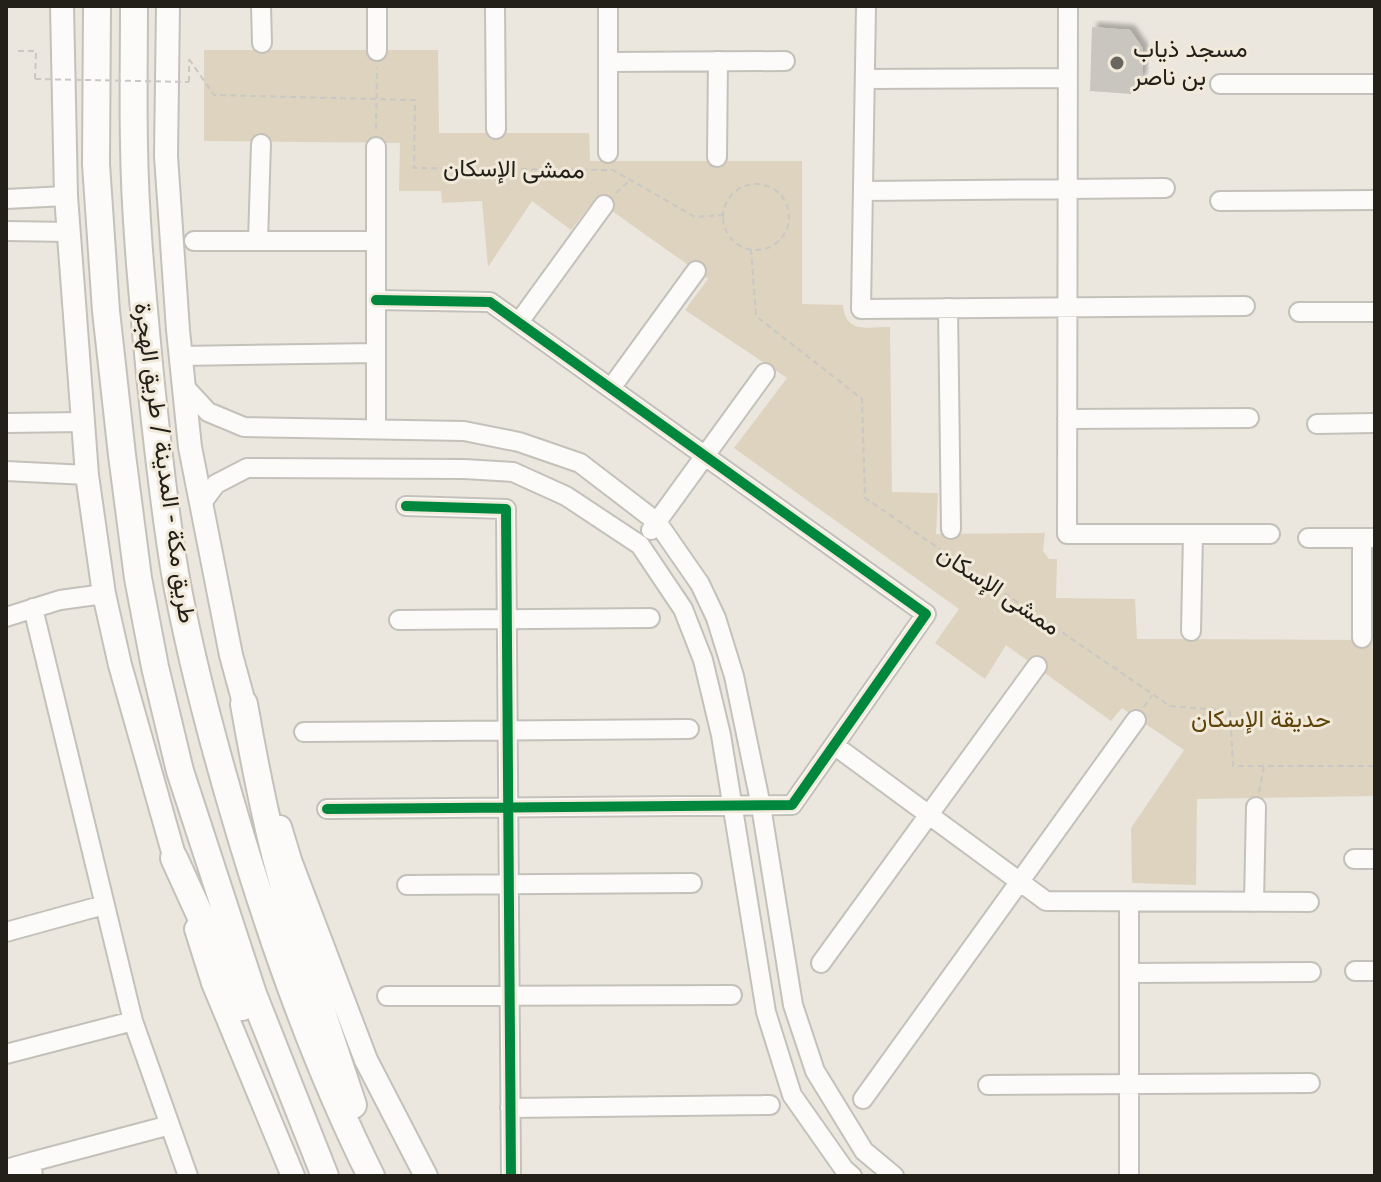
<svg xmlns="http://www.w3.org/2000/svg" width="1381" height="1182" font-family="'Varela Round',Vazirmatn,sans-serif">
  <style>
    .green { fill: #ded3be }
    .building { fill: #c9c5bf; filter: url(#shadow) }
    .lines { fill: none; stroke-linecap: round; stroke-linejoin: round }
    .minor-casing { stroke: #c4c1ba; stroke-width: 22 }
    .major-casing { stroke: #c4c1ba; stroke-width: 26 }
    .highway-casing { stroke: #c4c1ba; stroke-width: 30 }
    .path { stroke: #c9c8c5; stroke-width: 2; stroke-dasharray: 6 4; stroke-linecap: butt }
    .minor { stroke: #fcfbfa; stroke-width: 18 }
    .major { stroke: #fcfbfa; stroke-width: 22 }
    .highway { stroke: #fcfbfa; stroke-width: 26 }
    .path-bridge { stroke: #c9c8c5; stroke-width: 2; stroke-dasharray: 6 4; stroke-linecap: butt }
    .cycleway-casing { stroke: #f1e9d9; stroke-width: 15 }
    .cycleway { stroke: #00873e; stroke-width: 10 }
    .poi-dot { fill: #69665f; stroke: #f1e9d9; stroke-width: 3 }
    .labels { text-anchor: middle; stroke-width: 6; stroke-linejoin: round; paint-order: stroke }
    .poi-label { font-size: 24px; fill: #23201a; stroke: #f1e9d9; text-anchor: start }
    .street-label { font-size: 24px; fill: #23201a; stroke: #f1e9d9 }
    .park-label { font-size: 24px; fill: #5e440b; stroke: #f1e9d9 }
  </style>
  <defs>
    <filter id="shadow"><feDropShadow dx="5" dy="-5" stdDeviation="2" flood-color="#0004"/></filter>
  </defs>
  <rect width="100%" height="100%" fill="#ebe7df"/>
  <path class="green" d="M204,50H438L439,133H589L590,161H802V304L843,305C845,334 868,327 890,327L892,492L938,493L936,534L1045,533L1043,551L1049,559H1057L1056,598L1135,599L1137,639L1375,640V796L1197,799L1196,885L1132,883L1131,828L1184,750L1122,708L1111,721L1006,645L985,679L935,643L959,609L734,448L787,378L685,310L708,279L595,199L571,230L532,201L488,267L482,201L442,203L441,191H399L400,143L204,141Z"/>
  <path class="building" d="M1092,27L1130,30L1143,49L1142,77L1131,94L1090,91Z"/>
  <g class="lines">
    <g class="minor-casing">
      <path id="minor" d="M261,6L262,43
        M377,6V51
        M495,6L496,129
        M608,6V153
        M866,6L861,309L1245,306
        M1068,6L1067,534H1270
        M608,62L785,61
        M865,79L1067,78
        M1220,84H1375
        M376,147V429
        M717,157L718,61
        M863,191L1165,188
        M6,199L66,196
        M1220,201L1375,200
        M6,231L70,232
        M194,241H376
        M258,241L261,144
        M948,308L951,529
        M1299,312H1375
        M519,322L604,205
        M180,356L376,353
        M184,386L208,412L244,427L464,431L519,442L580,463L657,522L700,584L716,618L734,676L761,806L793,1005L815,1071L864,1151L894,1176
        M611,388L696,271
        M1067,419L1249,418
        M6,423L82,422
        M1317,424L1375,423
        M6,471L87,475
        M201,504L216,484L247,468L464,469L513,472L566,496L640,545L683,609L703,660L721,735L766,1012L792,1095L844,1169L852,1176
        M406,506L506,509L511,1176
        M651,530L765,373
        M1308,538H1375
        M33,608L133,1021L188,1176
        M6,617L60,600L104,594
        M399,620L650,618
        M1191,631L1193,534
        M1362,638V538
        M304,732L689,729
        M834,745L1046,901L1309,902
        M327,809L792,805L926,614L490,302L376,300
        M1354,859H1375
        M407,885L692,883
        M1254,902L1256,807
        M6,932L104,905
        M821,963L1037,666
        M1355,971H1375
        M1129,973L1311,972
        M387,996L732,995
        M6,1054L133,1021
        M988,1085L1310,1083
        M863,1099L1136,720
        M510,1108L770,1105
        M31,1162L170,1125
        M6,1169L31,1162L33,1176
        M1129,1176V902"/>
    </g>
    <g class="major-casing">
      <path id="major" d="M62,6L66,196L87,475L104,594L120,665L179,873
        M168,6L166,156L178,330L190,447L231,655L249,721
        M280,827L291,863L366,1060L426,1176
        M196,929L213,983L293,1176"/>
    </g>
    <g class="highway-casing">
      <path id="highway" d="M97,6L96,164L106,311L122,455L138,578L155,667L180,771L253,994L325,1176
        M134,6C134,52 133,99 134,145C135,222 143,299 150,375C157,441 164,508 175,573C190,657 212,739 236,820C272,942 314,1062 371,1176
        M244,704C252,750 261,796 272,842C294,930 324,1018 353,1105
        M174,858L242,1007"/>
    </g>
    <path class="path" d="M18,51H36L35,79
      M189,59L214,95L415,100L414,168L613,170L695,217L723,215
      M189,82V60
      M376,129L377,68
      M723 217a33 33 0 1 1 66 0a33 33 0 1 1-66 0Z
      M616,193L629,181
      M751,249L756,316L862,399L865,498L1170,706L1230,711L1233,766H1375
      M1144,707L1152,695
      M1259,792L1264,767"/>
    <use href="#minor" class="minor"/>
    <use href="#major" class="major"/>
    <use href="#highway" class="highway"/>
    <path class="path-bridge" d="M35,79L189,82"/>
    <g class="cycleway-casing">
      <path id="cycleway" d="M406,506L506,509L511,1176
        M327,809L792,805L926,614L490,302L376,300"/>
    </g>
    <use href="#cycleway" class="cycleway"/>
  </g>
  <circle class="poi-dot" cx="1117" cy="63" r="8"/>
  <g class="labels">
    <g class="poi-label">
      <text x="1133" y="57">مسجد ذياب<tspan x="1133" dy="28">بن ناصر</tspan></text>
    </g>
    <g class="street-label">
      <text transform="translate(514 169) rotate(1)" y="8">ممشى الإسكان</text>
      <text transform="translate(165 463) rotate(82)" y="8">طريق مكة - المدينة / طريق الهجرة</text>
      <text transform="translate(999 590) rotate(34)" y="8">ممشى الإسكان</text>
    </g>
    <g class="park-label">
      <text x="1261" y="727">حديقة الإسكان</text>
    </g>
  </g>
  <rect width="1381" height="1182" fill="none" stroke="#23201a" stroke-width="16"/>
</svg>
